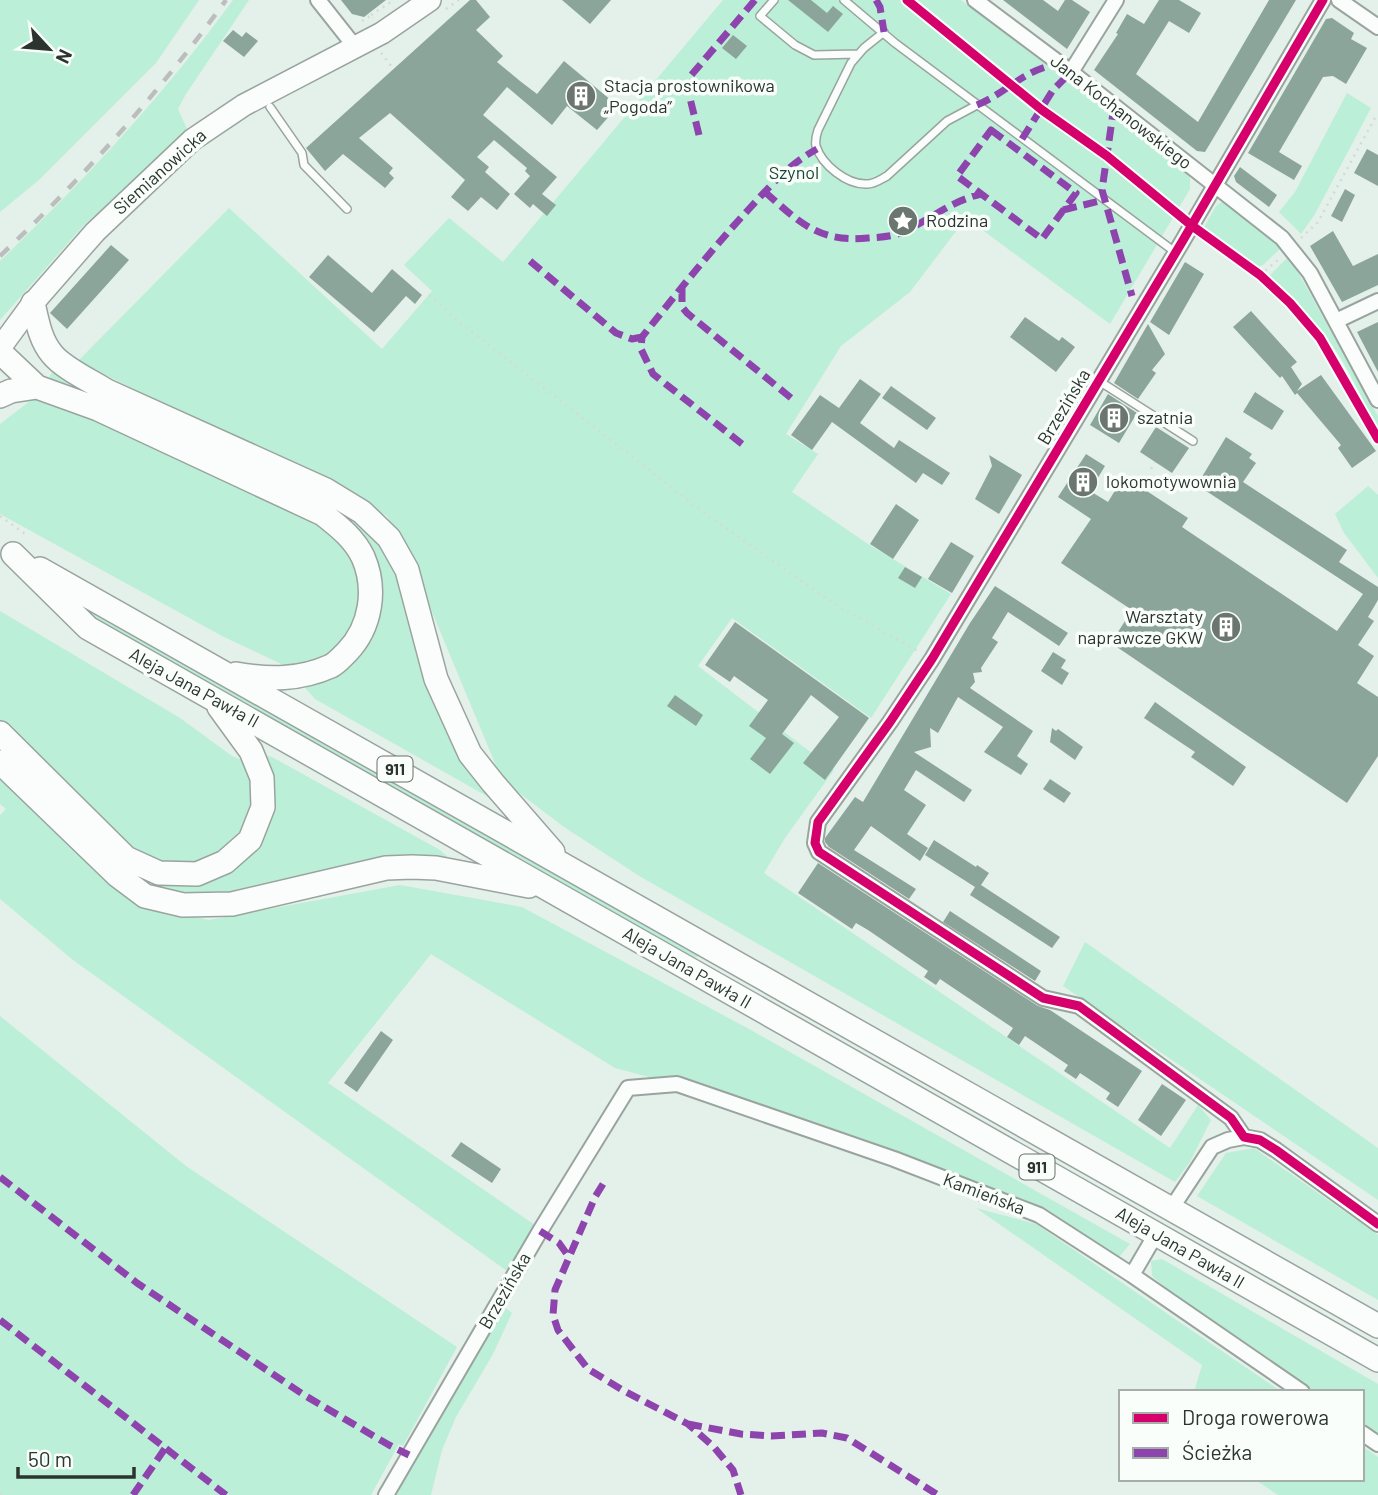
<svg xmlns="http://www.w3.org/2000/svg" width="1378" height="1495" font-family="Barlow,sans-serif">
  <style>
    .green { fill: #bcefd7 }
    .building { fill: #8ca59b }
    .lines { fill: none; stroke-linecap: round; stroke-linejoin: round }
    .lane-casing { stroke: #9aa49f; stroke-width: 10 }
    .street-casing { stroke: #9aa49f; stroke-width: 18 }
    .secondary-casing { stroke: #9aa49f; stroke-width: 24 }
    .primary-casing { stroke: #9aa49f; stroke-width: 26 }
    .path { stroke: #d6dad7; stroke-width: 2.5; stroke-dasharray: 2 5; stroke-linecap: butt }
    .lane { stroke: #fbfdfc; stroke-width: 7 }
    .street { stroke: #fbfdfc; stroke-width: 14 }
    .secondary { stroke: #fbfdfc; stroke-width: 21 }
    .primary { stroke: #fbfdfc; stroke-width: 23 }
    .rail { stroke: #bbbebc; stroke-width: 4.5; stroke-dasharray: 12 12; stroke-linecap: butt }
    .quiet { stroke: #8e44ad; stroke-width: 7; stroke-dasharray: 14 7; stroke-linecap: butt }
    .cycleway-casing { stroke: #f9fefb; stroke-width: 13 }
    .cycleway { stroke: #d6006c; stroke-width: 9 }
    .labels { text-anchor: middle; stroke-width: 7; stroke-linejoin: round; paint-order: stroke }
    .shield { fill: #f9fefb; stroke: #69716c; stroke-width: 2 }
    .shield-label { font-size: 16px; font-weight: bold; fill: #2b342f }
    .poi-label { font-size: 18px; fill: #2b342f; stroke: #f9fefb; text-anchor: start }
    .street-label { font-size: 18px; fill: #2b342f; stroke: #f9fefb }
    .park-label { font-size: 18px; fill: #1a4432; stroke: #f9fefb }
  </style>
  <rect width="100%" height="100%" fill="#e4f0ea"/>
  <path class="green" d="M0,0H199L156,63L39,180L0,212Z
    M233,0H249L186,94L178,109L188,131L83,226L0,320V261C85,180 164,95 233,0Z
    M723,0H961L1190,175V189L1110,324L966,218L910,292L841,346L786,434L818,454L792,492L868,544L951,594L871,718L732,618L698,666L834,770L785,838L764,873L1170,1148L1198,1105L1211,1120L1190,1162L1175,1182L641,877L564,827L502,780L410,559L387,516L78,361L229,208L382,349L432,291L404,265L449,218L503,262Z
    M1347,93L1371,108L1315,214L1301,234L1279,212L1295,192Z
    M1223,201L1281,248L1263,265L1257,267L1204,227L1216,206Z
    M1289,256L1378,416V429C1365,405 1354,380 1340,357C1321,326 1294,301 1268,277Z
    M54,368L314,494L362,525L383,550L397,578L439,716L459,753L492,799L315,699L306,689V687L335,676L361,652L368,543L48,380Z
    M34,398L55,401L299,510L343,541L359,572L361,608L340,650L294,670L222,636L0,514V424Z
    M1368,486L1378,495V578L1344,533L1335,514Z
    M76,602L698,954L697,957L692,958L76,610Z
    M0,611L180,718L232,756L249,763L257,783L244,838L215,858L188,866L155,861L124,844L0,725Z
    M0,747L149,876L245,853L262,754L272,757L440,850L453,862L373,861L335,868L225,894L179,896L138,882L0,752Z
    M0,778L49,827L135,903L209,920L400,885L522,907L749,1029L1130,1244L1119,1257L1034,1204L795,1116L615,1068L431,954L328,1083L535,1225L507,1271L73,960L0,899V815L6,809L0,804Z
    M1085,942L1378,1148V1200L1063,986Z
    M0,1016L186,1166L457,1347L403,1446L399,1444L371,1495H0Z
    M1254,1148L1378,1235V1300L1197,1196L1226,1153Z
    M976,1208L1036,1224L1282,1392H1194L1202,1365Z
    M1162,1259L1378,1384V1435L1362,1424V1392H1314L1191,1310L1152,1276L1151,1261Z
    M503,1306L512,1313L493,1354L456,1417L442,1450L431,1495H396Z
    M1362,1446L1378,1457V1495H1278L1254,1479H1362Z"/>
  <path class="building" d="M341,0H386L364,17L352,14Z
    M470,0H476L490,17L476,30L503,56L497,62L520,81L537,94L564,61L618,106L597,130L567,106L552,125L507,87L483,115L557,177L542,194L556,205L547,216L533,204L530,208L514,194L530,176L525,171L527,168L494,140L477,157L489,167L485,172L510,194L497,210L481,197L468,211L451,197L465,180L390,113L359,138L393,168L389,173L394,178L385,188L343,154L325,171L306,148Z
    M562,0H611L590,24Z
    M788,0H811L827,13L833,6L843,14L828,32Z
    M1003,0H1043L1058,11L1065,0H1072L1090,12L1067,49Z
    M1159,0H1179L1201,13L1189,33L1169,21L1136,74L1198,122L1269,0H1296L1205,152L1197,151L1094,70L1118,34L1116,33L1127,14L1144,24Z
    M1332,18L1354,33L1351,39L1367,48L1346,84L1333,76L1323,77L1279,152L1302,166L1294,180L1248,153L1326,19Z
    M233,30L242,37L246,32L258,41L244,57L223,41Z
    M733,35L747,46L736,59L722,48Z
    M1367,149L1378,155V186L1354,173Z
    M1240,167L1277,195L1269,207L1236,182L1234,176Z
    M1345,189L1355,195L1342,222L1331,216Z
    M1333,231L1353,266L1378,254V285L1342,302L1310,246Z
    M111,245L129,260L67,329L50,313Z
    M328,255L372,293L392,269L422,295L415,304L406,296L374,332L309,277Z
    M1185,262L1204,274L1169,335L1150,322Z
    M1251,311L1297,362L1291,367L1302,384L1297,391L1321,375L1376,451L1352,468L1338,448L1341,445L1297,393L1295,395L1282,376L1280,378L1233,327Z
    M1025,317L1059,341L1062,337L1075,347L1056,372L1010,337Z
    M1378,322V372L1357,332Z
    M1148,324L1165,354L1152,370L1156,373L1138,399L1114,383Z
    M860,379L881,394L860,423L894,448L899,440L950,473L942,485L923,473L916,483L832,422L812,450L791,435L820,395L839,408Z
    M891,386L936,418L927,430L882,398Z
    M1255,392L1284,411L1272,430L1243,412Z
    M1108,394L1137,413L1119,443L1090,425Z
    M1156,427L1189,448L1172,473L1140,452Z
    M1226,437L1252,454L1249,458L1256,463L1243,482L1347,550L1339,562L1378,587V600L1368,617L1374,621L1358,645L1374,656L1357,683L1378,697V756L1347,803L1111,643L1132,610L1061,563L1091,519L1058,497L1086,454L1105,466L1090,491L1108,502L1119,484L1130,492L1136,484L1188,518L1182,527L1337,631L1363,594L1197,485Z
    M989,455L1022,475L999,514L975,499L992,466Z
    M896,504L919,520L893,559L870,544Z
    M951,542L974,556L952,593L928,579Z
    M905,567L922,577L915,588L898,578Z
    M995,586L1068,633L1059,646L1008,612L992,638L998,642L981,668L982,672L973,673L975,682L970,688L1033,731L1017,756L1028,764L1021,775L984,752L1003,727L958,697L938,733L930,728L931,747L914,752L972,790L964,802L916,770L904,790L926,805L907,834L928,848L920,861L871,826L854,850L916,889L909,899L829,847L825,842V838L855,797L863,802L970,623Z
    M735,622L869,718L825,780L803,763L839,717L811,695L782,734L794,743L770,774L750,759L766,738L749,726L768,700L734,676L730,682L705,665Z
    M1053,652L1066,660L1061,668L1069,673L1062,685L1041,671Z
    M675,695L703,715L696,726L667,706Z
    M1155,702L1246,767L1233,786L1191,757L1195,752L1144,718Z
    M1052,728L1056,731L1058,729L1083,747L1075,760L1050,742Z
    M1050,779L1071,793L1064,803L1043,789Z
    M934,840L976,867L977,865L989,873L981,885L1060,937L1052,948L970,895L975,887L925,855Z
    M818,863L1038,1006L1050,1010L1142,1071L1118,1107L1106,1099L1110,1093L1080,1073L1076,1079L1064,1071L1068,1065L1025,1036L1019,1045L1007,1037L1013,1028L940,979L936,985L924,977L928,971L868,930L856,923L852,929L798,893Z
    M950,911L1041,971L1035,981L943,922Z
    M381,1031L393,1040L357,1092L344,1083Z
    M1162,1084L1186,1100L1161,1136L1138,1120Z
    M461,1142L501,1169L492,1183L451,1156Z"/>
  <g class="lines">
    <g class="lane-casing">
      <path id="lane" d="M774,0L760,16L795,45L814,55L858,54
        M844,0L895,43L1175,252
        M884,32L864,48L851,63L818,130C816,136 815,141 816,146C822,165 847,185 867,184C875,184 881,179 887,176L947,121L977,105
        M270,107L302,153L304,165L347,209
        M1099,381L1193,441"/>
    </g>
    <g class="street-casing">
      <path id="street" d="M318,0L356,48
        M975,0L1071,72L1282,238L1310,273L1378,400
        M1323,0L1182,242L932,659L890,722L818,822L815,843L819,852L1043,998L1079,1006L1231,1118L1244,1137L1260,1140L1276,1150L1378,1224
        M1339,0L1378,27
        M1071,72L1116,0
        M1336,321L1378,301
        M1171,1209L1212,1147L1228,1140L1244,1137
        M1132,1275L1156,1234
        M1362,1433L1378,1444
        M386,1495L540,1231L628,1088L677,1084L894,1159L1039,1215L1132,1275L1302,1392"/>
    </g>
    <g class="secondary-casing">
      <path id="secondary" d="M0,348L33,303L95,232L192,140L244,105L382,33L430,0"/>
    </g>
    <g class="primary-casing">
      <path id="primary" d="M33,303C37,320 40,340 52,354C63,368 91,381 107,391L326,490L362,512L389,538L407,570L436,679L470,754L493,783L553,852
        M0,352L37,387L98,409L323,514C338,526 354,538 363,557C377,589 371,627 347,652C342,657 337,663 331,666C300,680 269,680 236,674
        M0,396L11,391L37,387
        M13,554L88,628L1378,1360
        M40,569L1378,1326
        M0,733L126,858L159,873L197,874L225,862L250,840L263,807L262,778L251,751L219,707
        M0,762L117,875L145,896L183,905L232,904L386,868L412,867L436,868L529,886"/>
    </g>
    <path class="path" d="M907,0L1042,110L1107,156L1180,215
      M446,9L459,0
      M371,15L394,0
      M362,21L371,15L373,18
      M381,53L392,67
      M1204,234C1251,267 1298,302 1329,350C1347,379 1359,412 1378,439
      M1301,238L1318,222L1376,116L1378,117
      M1260,275L1279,259
      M429,295L458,321L707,515L833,603L918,651
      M1151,469L1155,462
      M0,516L28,536
      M0,1493L3,1495"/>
    <use href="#lane" class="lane"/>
    <use href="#street" class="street"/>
    <use href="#secondary" class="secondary"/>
    <use href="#primary" class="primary"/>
    <path class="rail" d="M0,256C83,178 159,93 226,0"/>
    <path class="quiet" d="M876,0L880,7L884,32
      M977,105C1008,92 1023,70 1058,64
      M1114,106L1102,190L1132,296
      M991,130L1076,193L1042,239L957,176Z
      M699,135L687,86L688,79L755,0
      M1022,139L1053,90L1071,72
      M765,192C799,222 819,243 868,238C881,237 893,237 905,231C933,218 949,202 981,194
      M1063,210L1104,200
      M530,261L616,333L632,339L642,337
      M682,288V307L687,313L796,402
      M742,444L653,374L641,349L642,337C677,293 711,250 749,209C771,185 788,165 817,149
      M0,1177L137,1283L304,1395L389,1445L409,1455
      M603,1184L595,1197L555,1290L553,1315L558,1330L588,1369L624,1391L688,1424L713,1446L733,1470L741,1495
      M540,1231L559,1243L569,1257
      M0,1320L226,1495
      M688,1424L741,1434L771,1436L822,1433L847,1438L938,1495
      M133,1495L166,1447"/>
    <g class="cycleway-casing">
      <path id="cycleway" d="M907,0L1042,110L1107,156L1191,225L1260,275L1290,303L1320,338L1378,439
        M1323,0L1182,242L932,659L890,722L818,822L815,843L819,852L1043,998L1079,1006L1231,1118L1244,1137L1260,1140L1276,1150L1378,1224"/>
    </g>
    <use href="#cycleway" class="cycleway"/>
  </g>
  <defs>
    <g id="building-disc" transform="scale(1.575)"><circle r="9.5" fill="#6c7670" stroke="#f9fefb"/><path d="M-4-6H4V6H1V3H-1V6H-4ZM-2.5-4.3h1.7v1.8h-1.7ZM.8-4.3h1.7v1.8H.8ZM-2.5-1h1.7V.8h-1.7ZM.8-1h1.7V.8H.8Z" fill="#fff"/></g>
    <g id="sight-disc" transform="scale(1.575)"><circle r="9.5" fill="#6c7670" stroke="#f9fefb"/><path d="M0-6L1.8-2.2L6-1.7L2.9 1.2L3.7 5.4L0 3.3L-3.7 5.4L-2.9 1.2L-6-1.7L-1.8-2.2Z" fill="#fff"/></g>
  </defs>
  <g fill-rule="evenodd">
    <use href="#building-disc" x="581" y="96"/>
    <use href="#sight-disc" x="903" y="221"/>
    <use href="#building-disc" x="1114" y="418"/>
    <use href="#building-disc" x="1083" y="482"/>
    <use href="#building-disc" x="1226" y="627"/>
  </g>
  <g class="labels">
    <g class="shield">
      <rect x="377.5" y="756.5" width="35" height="25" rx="5"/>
      <rect x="1019.5" y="1154.5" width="35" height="25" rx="5"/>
    </g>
    <g class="shield-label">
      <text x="395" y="775">911</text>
      <text x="1037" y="1173">911</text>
    </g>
    <g class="poi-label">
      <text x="604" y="92">Stacja prostownikowa<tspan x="604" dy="21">„Pogoda”</tspan></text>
      <text x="926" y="227">Rodzina</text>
      <text x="1137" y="424">szatnia</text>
      <text x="1106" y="488">lokomotywownia</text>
      <text x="1203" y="623" text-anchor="end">Warsztaty<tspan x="1203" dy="21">naprawcze GKW</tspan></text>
    </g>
    <g class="street-label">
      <text transform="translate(1121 112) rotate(38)" y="6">Jana Kochanowskiego</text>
      <text transform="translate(160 172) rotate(-42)" y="6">Siemianowicka</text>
      <text transform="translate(1064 407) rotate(-59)" y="6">Brzezińska</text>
      <text transform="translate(194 688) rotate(29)" y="6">Aleja Jana Pawła II</text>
      <text transform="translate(687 968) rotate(30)" y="6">Aleja Jana Pawła II</text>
      <text transform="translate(984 1194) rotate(21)" y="6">Kamieńska</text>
      <text transform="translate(1180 1248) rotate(30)" y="6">Aleja Jana Pawła II</text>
      <text transform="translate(505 1291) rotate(-60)" y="6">Brzezińska</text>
    </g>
    <g class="park-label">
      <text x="794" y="179">Szynol</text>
    </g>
  </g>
  <rect x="1119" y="1390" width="245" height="91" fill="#f9fefb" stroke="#a7ada9" stroke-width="2"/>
  <rect x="1133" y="1413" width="35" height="10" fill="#d6006c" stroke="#a7ada9" stroke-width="2"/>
  <text x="1182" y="1425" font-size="21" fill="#2b342f">Droga rowerowa</text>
  <rect x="1133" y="1448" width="35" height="10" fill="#8e44ad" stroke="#a7ada9" stroke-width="2"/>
  <text x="1182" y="1460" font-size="21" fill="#2b342f">Ścieżka</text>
  <g transform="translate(49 49) rotate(116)" stroke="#f9fefb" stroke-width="5" paint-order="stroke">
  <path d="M0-5L12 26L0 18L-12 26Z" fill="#2b342f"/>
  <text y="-10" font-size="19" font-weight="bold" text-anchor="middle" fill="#2b342f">N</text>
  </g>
  <path d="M18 1467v10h116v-10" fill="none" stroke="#2b342f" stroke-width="3.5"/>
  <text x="28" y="1467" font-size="21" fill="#2b342f" stroke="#f9fefb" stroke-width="5" paint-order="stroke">50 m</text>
</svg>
